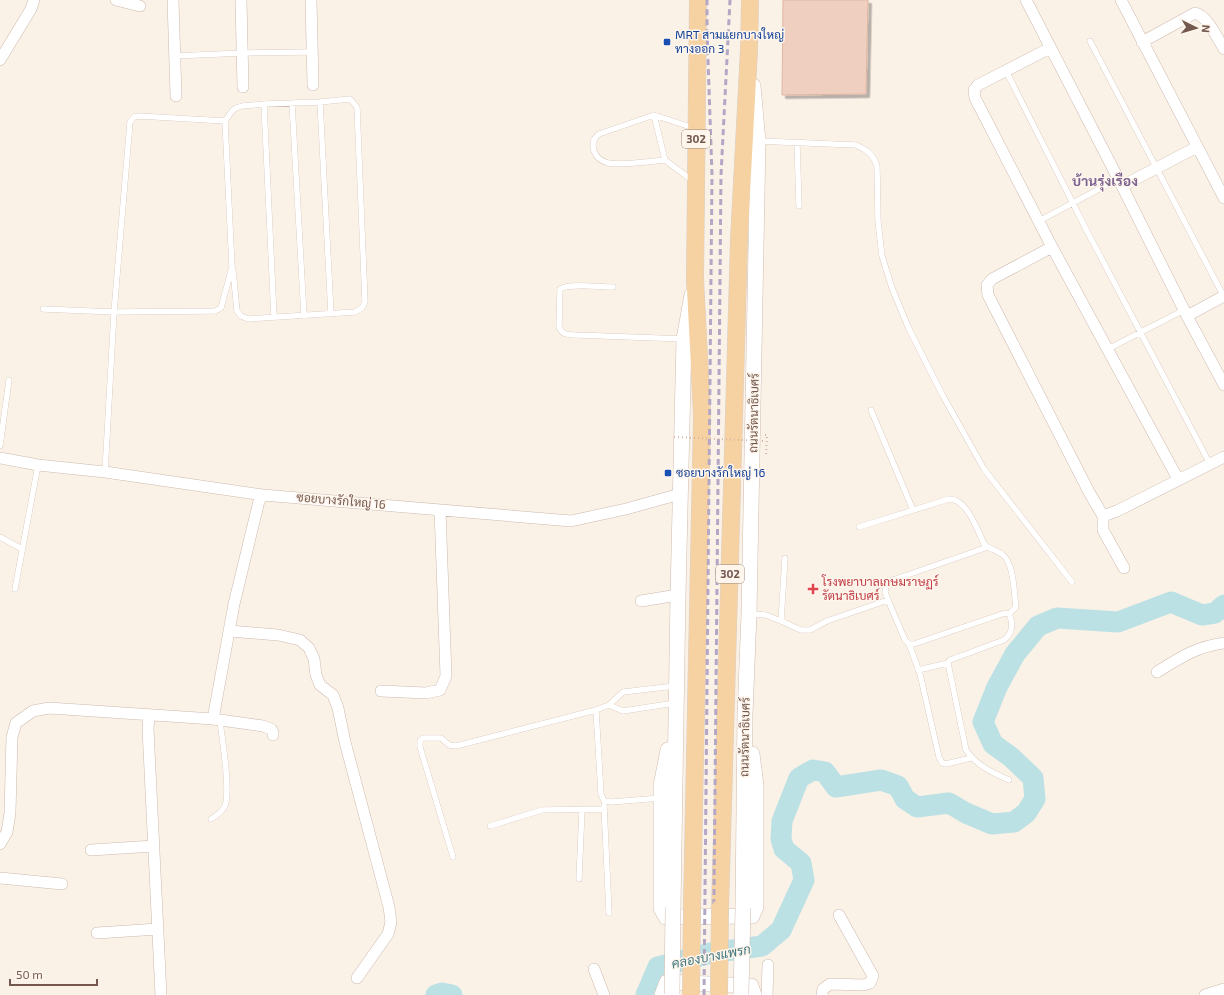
<svg xmlns="http://www.w3.org/2000/svg" width="1224" height="995" font-family="'Exo 2',Sarabun,sans-serif">
  <style>
    .lines { fill: none; stroke-linecap: round; stroke-linejoin: round }
    .river { stroke: #bce1e4; stroke-width: 21 }
    .building { fill: #efd0c0; stroke: #e1b5a1; filter: url(#shadow) }
    .service-casing { stroke: #cdb9ae; stroke-width: 6 }
    .minor-casing { stroke: #cdb9ae; stroke-width: 12 }
    .secondary-casing { stroke: #d1bbae; stroke-width: 16 }
    .primary-casing { stroke: #d8d0cd; stroke-width: 18 }
    .path { stroke: #d4b3a3; stroke-width: 2; stroke-dasharray: 1 3; stroke-linecap: butt }
    .service { stroke: #fff; stroke-width: 5.5 }
    .minor { stroke: #fff; stroke-width: 11 }
    .secondary { stroke: #fff; stroke-width: 15 }
    .primary { stroke: #f6d2a3; stroke-width: 17 }
    .rail { stroke: #b4a6c5; stroke-width: 3; stroke-dasharray: 6 4; stroke-linecap: butt }
    .secondary-bridge-casing { stroke: #d1bbae; stroke-width: 16; stroke-linecap: butt }
    .primary-bridge-casing { stroke: #d8d0cd; stroke-width: 18; stroke-linecap: butt }
    .path-bridge { stroke: #d4b3a3; stroke-width: 2; stroke-dasharray: 1 3; stroke-linecap: butt }
    .secondary-bridge { stroke: #fff; stroke-width: 15 }
    .primary-bridge { stroke: #f6d2a3; stroke-width: 17 }
    .transit-dot { fill: #1a4fb4; stroke: #fef6ed; stroke-width: 1.5 }
    .health-dot { fill: #e0444e; stroke: #fef6ed; stroke-width: 1.5 }
    .labels { text-anchor: middle; stroke-width: 3; stroke-linejoin: round; paint-order: stroke }
    .shield { fill: #fef6ed; stroke: #9d877d; stroke-width: 1 }
    .shield-label { font-size: 11px; font-weight: bold; fill: #74584d }
    .transit-label { font-size: 12px; fill: #164399; stroke: #fef6ed; text-anchor: start }
    .street-label { font-size: 12px; fill: #74584d; stroke: #fef6ed }
    .health-label { font-size: 12px; fill: #be3a42; stroke: #fef6ed; text-anchor: start }
    .water-label { font-size: 13px; font-style: italic; fill: #44797f; stroke: #fef6ed }
    .quarter-label { font-size: 14px; font-weight: bold; fill: #7e6490; stroke: #fef6ed }
  </style>
  <defs>
    <filter id="shadow"><feDropShadow dx="3.5" dy="3.5" stdDeviation="0" flood-color="#0004"/></filter>
  </defs>
  <rect width="100%" height="100%" fill="#fbf2e7"/>
  <g class="lines">
    <path class="river" d="M436,995L442,993L452,995
      M646,995L658,967L711,953L762,946L781,930L804,880L801,863L784,849L781,839L782,821L799,778L813,770L825,772L836,787L881,780L898,786L905,799L917,807L949,803L966,813L992,824L1014,822L1026,813L1035,799L1033,778L1011,757L993,744L983,722L997,687L1015,654L1038,626L1057,618L1118,622L1171,602L1202,615L1215,613L1224,605"/>
  </g>
  <path class="building" d="M783,0H868L866,94L782,95Z"/>
  <g class="lines">
    <g class="service-casing">
      <path id="service" d="M1090,41L1224,297
        M174,56L243,53L313,52
        M1006,71L1087,231L1210,464
        M320,102L331,314
        M292,103L304,316
        M264,104L274,317
        M654,115L665,160
        M225,121L232,111L236,108L242,106L264,104L320,102L350,99L357,107L365,302L362,308L355,312L248,319L241,316L237,311L233,270
        M759,141L856,145C867,150 873,154 877,166L878,221L882,256L892,288L909,329L943,396L984,469L1072,582
        M797,143L799,206
        M693,181L665,160C651,161 619,166 608,163C601,161 596,157 594,151C592,143 593,139 599,134L654,115L694,128
        M1039,221L1118,179
        M613,287C600,287 570,283 560,289L559,327C563,336 567,334 576,335L684,339
        M43,309L114,312L215,311L221,308L232,267L225,121L139,116L134,117L130,122L114,312L105,472
        M1108,349L1184,310
        M871,410L913,510
        M0,446L9,380
        M859,527L949,499C967,499 977,529 984,544C989,549 997,550 1003,555C1014,564 1014,593 1016,607L1009,614
        M0,537L22,549
        M15,589L38,465
        M888,600L885,592L887,582L988,547
        M750,614L766,615L781,621L801,630H810L827,621L888,600L905,640L909,644H914L1005,613L1009,614C1014,624 1012,634 1004,640L950,660L948,663L966,750C977,766 993,773 1009,780
        M781,621L785,558
        M909,644L920,674L939,757L942,763L946,764L971,758
        M918,670L948,663
        M609,705L623,711L675,703
        M596,710L601,794L604,801L612,802L660,798
        M604,805L609,913
        M211,819C216,816 223,811 225,806C231,790 222,739 220,721
        M490,826L542,810L604,809
        M453,857L420,747V741L423,738H441L449,745L456,746L596,710L609,705L623,692L675,686
        M579,879L582,810"/>
    </g>
    <g class="minor-casing">
      <path id="minor" d="M116,0L140,6
        M173,0L176,96
        M241,0L243,87
        M311,0L313,85
        M1026,0L1122,186L1187,316L1224,385
        M1121,0L1224,198
        M1142,42L1195,13C1207,15 1218,39 1224,49
        M1050,48L978,85L974,90L975,98L1052,247L1178,479
        M0,60L31,9L34,0
        M1122,186L1197,147
        M1052,247L992,279L987,285L988,295L1089,492L1103,516V530L1124,568
        M1187,316L1224,296
        M0,458L38,465L105,472L263,495L571,521L626,509L680,494
        M1103,516L1117,511L1224,457
        M641,601L678,595
        M230,631L278,635L300,640L309,648L314,659L316,675L320,685L333,695L338,708L345,742L389,907L391,922L388,934L357,978
        M1157,672C1181,657 1196,647 1224,643
        M381,691L426,693L440,690L446,676L440,510
        M149,715L148,729L161,995
        M213,719L263,726L271,729L273,732V735
        M0,844L7,832L10,813L12,737L16,723L33,711L49,708L213,719L234,604L259,501L263,495
        M91,850L154,846
        M0,878L62,884
        M97,933L158,929
        M594,969L604,995
        M767,995L768,965
        M822,995L823,989L830,984L864,985L870,983L873,976L839,915
        M1205,995L1224,989"/>
    </g>
    <g class="secondary-casing">
      <path id="secondary" d="M668,750L661,786V908L666,917L752,916L756,907V785L752,754
        M673,907L678,595L684,339L692,295
        M743,908L745,714L749,614L758,141L753,86
        M662,995L667,982L751,986L754,995"/>
    </g>
    <g class="primary-casing">
      <path id="primary" d="M692,907L702,415L695,279L698,0
        M720,908L739,240L749,50L750,0"/>
    </g>
    <path class="path" d="M765,435H767L766,457"/>
    <use href="#service" class="service"/>
    <use href="#minor" class="minor"/>
    <use href="#secondary" class="secondary"/>
    <use href="#primary" class="primary"/>
    <path class="rail" d="M704,995L712,175L707,31V0
      M713,995L721,175L730,0"/>
    <g class="secondary-bridge-casing">
      <path id="secondary-bridge" d="M672,994L673,907
        M741,994L743,908"/>
    </g>
    <g class="primary-bridge-casing">
      <path id="primary-bridge" d="M691,994L692,907
        M719,994L720,908"/>
    </g>
    <path class="path-bridge" d="M674,437L763,441"/>
    <use href="#secondary-bridge" class="secondary-bridge"/>
    <use href="#primary-bridge" class="primary-bridge"/>
  </g>
  <g class="transit-dot">
    <rect x="663" y="38" width="8" height="8" rx="2"/>
    <rect x="664" y="469" width="8" height="8" rx="2"/>
  </g>
  <path class="health-dot" d="M811 583h4v4h4v4h-4v4h-4v-4h-4v-4h4z"/>
  <g class="labels">
    <g class="shield">
      <rect x="682" y="130" width="28" height="18" rx="3"/>
      <rect x="716" y="565" width="28" height="18" rx="3"/>
    </g>
    <g class="shield-label">
      <text x="696" y="143">302</text>
      <text x="730" y="578">302</text>
    </g>
    <g class="transit-label">
      <text x="675" y="39">MRT สามแยกบางใหญ่<tspan x="675" dy="14">ทางออก 3</tspan></text>
      <text x="676" y="477">ซอยบางรักใหญ่ 16</text>
    </g>
    <g class="street-label">
      <text transform="translate(754 413) rotate(-89)" y="4">ถนนรัตนาธิเบศร์</text>
      <text transform="translate(341 501) rotate(5)" y="4">ซอยบางรักใหญ่ 16</text>
      <text transform="translate(745 737) rotate(-89)" y="4">ถนนรัตนาธิเบศร์</text>
    </g>
    <g class="health-label">
      <text x="822" y="586">โรงพยาบาลเกษมราษฏร์<tspan x="822" dy="14">รัตนาธิเบศร์</tspan></text>
    </g>
    <g class="water-label">
      <text transform="translate(711 956) rotate(-11)" y="5">คลองบางแพรก</text>
    </g>
    <g class="quarter-label">
      <text x="1105" y="186">บ้านรุ่งเรือง</text>
    </g>
  </g>
  <g transform="translate(1196 28) rotate(95)" stroke="#fef6ed" stroke-width="3" paint-order="stroke">
  <path d="M0-3L7 15L0 10L-7 15Z" fill="#74584d"/>
  <text y="-6" font-size="11" font-weight="bold" text-anchor="middle" fill="#74584d">N</text>
  </g>
  <path d="M10 979v6h87v-6" fill="none" stroke="#74584d" stroke-width="2"/>
  <text x="16" y="979" font-size="12" fill="#74584d" stroke="#fef6ed" stroke-width="3" paint-order="stroke">50 m</text>
</svg>
